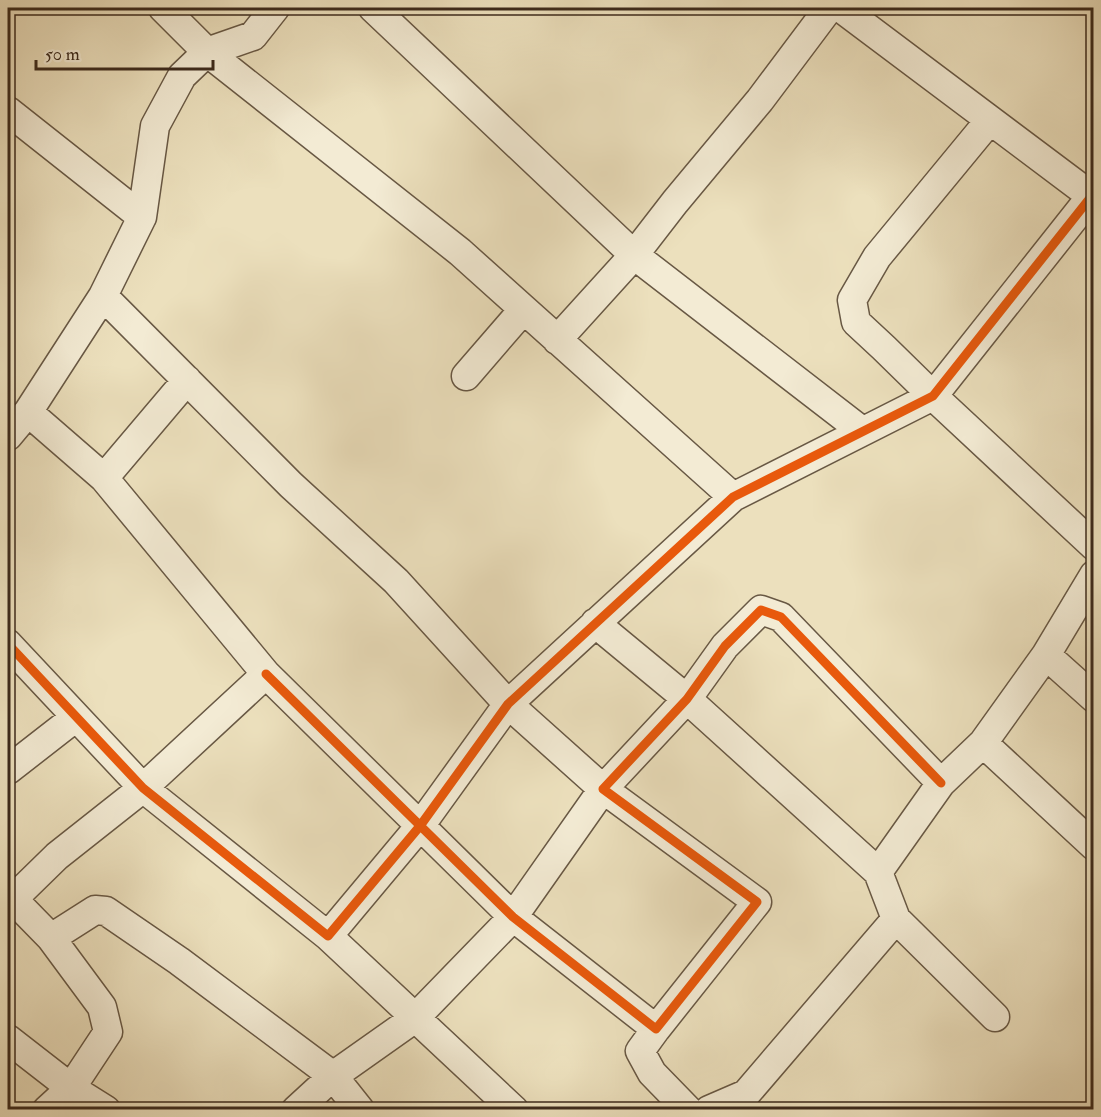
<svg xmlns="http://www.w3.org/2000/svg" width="1101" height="1117" font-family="'IM FELL Double Pica',serif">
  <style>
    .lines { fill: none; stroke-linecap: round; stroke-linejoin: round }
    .street-casing { stroke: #685844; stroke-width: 31 }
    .street { stroke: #f3ebd4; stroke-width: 28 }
    .cycleway-casing { stroke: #f3ebd4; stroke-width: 13 }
    .cycleway { stroke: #e8590c; stroke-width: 9 }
  </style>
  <rect width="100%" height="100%" fill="#ece0bd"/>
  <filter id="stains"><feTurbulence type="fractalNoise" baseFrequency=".00333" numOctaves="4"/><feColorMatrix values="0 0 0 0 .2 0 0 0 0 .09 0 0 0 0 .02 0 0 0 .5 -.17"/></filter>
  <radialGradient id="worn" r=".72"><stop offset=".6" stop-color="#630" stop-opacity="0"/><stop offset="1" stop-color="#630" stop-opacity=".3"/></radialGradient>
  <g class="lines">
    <g class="street-casing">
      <path id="street" d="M163,8L207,52L460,252L733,497
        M373,8L634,255L862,431
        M841,8L1094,198
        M8,111L142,217
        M990,120L877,257L852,300L856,322L884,348L933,396L1094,546
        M103,296L291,485L396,581L508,704L603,789L513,917L415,1018L333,1076L296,1110
        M557,340L634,255L675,202L760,100L829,8
        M466,376L523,310
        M8,436L28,412L103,296L142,217L155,126L182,76L207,52L253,36L275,8
        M104,478L187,380
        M595,623L687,699L878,872
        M8,644L143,788L328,936L420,826L508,704L733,497L933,396L1094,193
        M1046,655L1094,698
        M266,674L513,917L656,1029L757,902L603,789L687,699L725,646L761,610L781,617L941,783
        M983,743L1094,846
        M8,770L76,717
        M8,894L51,938L102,1007L108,1032L71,1088L47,1110
        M13,899L57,856L143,788L266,674L104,478L28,412
        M896,919L995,1017
        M328,936L514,1110
        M51,938L95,910L106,911L179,961L333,1076L360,1110
        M656,1029L640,1051L652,1073L688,1110
        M8,1039L71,1088L106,1110
        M709,1110L746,1094L896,919L878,872L941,783L983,743L1046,655L1094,575"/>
    </g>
    <use href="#street" class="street"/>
    <g class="cycleway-casing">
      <path id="cycleway" d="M8,644L143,788L328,936L420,826L508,704L733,497L933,396L1094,193
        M266,674L513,917L656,1029L757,902L603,789L687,699L725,646L761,610L781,617L941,783"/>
    </g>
    <use href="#cycleway" class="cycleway"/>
  </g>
  <rect width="1101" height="1117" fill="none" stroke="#ece0bd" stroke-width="30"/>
  <rect x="9" y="9" width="1083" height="1099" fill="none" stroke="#3c2a1c" stroke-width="3"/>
  <rect x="15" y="15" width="1071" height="1087" fill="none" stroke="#3c2a1c" stroke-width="1.5"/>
  <path d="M36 60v9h177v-9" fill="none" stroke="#3c2a1c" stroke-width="3"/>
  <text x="45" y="60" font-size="18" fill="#3c2a1c" stroke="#f3ebd4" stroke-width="4.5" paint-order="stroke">50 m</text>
  <rect width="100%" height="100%" filter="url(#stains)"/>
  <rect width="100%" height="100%" fill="url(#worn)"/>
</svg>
